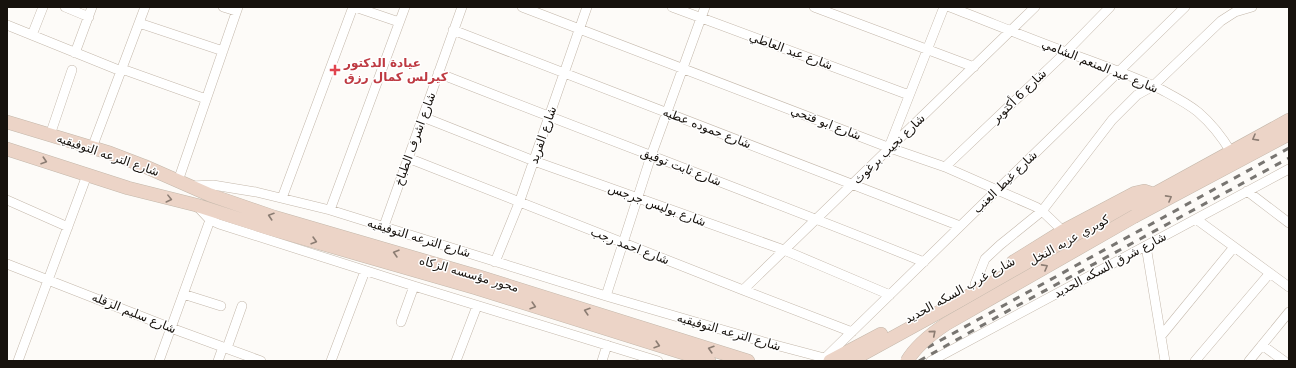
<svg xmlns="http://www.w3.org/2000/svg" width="1296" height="368" font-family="'DejaVu Sans','Noto Sans Arabic',sans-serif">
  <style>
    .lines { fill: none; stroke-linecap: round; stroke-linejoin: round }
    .street-casing { stroke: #c4b8ab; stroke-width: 10 }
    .secondary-casing { stroke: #c4b8ab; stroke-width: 14 }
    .street { stroke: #fff; stroke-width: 9 }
    .secondary { stroke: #ecd4c7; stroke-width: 13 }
    .rail { stroke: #787571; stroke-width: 3; stroke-dasharray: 7 7; stroke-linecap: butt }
    .secondary-bridge-casing { stroke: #c4b8ab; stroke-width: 14; stroke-linecap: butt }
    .secondary-bridge { stroke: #ecd4c7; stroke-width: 13 }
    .oneway { stroke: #8c7d73 }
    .health-dot { fill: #e0444e; stroke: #fff; stroke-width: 1.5 }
    .labels { text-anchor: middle; stroke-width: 3; stroke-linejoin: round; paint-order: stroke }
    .street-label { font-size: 12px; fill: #17120d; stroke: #fff }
    .health-label { font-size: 12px; font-weight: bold; fill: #be3a42; stroke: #fff; text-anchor: start }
  </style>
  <rect width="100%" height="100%" fill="#fdfbf8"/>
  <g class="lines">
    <g class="street-casing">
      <path id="street" d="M65,7L89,17
        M223,7L236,11
        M355,7L399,22
        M522,7L890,148L945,167L1036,207L1042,211L1063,231
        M672,7L909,95
        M814,7L974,67
        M950,7C989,22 1028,38 1066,52C1099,64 1131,75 1162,90C1175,97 1187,103 1198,112C1212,124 1222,137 1231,152
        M139,23L223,51
        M7,25L121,71
        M453,30L960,226
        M32,35L43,7
        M75,53L92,7
        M122,69L206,99
        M438,73C600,137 763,197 924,262
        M423,117L534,161L784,250L890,295
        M50,135L72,70
        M889,147L944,7
        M92,148L145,7
        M408,158L743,290L852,332
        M945,167L1066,52L1110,7
        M178,181L238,7
        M191,186L213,185L256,192L330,210L606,296L764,342L832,360
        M1247,191L1289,223
        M282,198L353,7
        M7,200L68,227
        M197,206L210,220L219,224L414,286L658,361
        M330,210L405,7
        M1196,219L1289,287
        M384,226L462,7
        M1146,246L1165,361
        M495,262L519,203L587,7
        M7,264L171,328L261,361
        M975,284L985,259L1000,245L1042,211L1112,120L1137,95L1153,86L1221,21L1235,12L1252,7
        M743,290L1035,7
        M183,294L221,306
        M606,296L651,156L705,7
        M401,322L414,286
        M1161,336L1234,247
        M1262,345L1284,361
        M227,348L242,306
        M825,358L1185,7
        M18,361L87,175
        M159,361L210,220
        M218,361L223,347
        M331,361L365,271
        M456,361L477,306
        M602,361L607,345
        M931,361L1289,169
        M1195,361L1270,273
        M1249,361L1289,312"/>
    </g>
    <g class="secondary-casing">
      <path id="secondary" d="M7,122L110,153L144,166L210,195L274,217L480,277L748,361
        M7,149L128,188L196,205L271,229L476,288L709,361
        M1135,216L1289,134
        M1013,262L1063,231L1135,193L1144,191L1153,194
        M830,361L881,334
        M850,361L1289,120"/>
    </g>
    <use href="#street" class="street"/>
    <use href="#secondary" class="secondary"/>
    <path class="rail" d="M903,361L1289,148
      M919,361L1013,308L1289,158"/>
    <g class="secondary-bridge-casing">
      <path id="secondary-bridge" d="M907,361C916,346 931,334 946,324L1135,216"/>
    </g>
    <use href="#secondary-bridge" class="secondary-bridge"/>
  </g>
  <defs><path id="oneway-chevron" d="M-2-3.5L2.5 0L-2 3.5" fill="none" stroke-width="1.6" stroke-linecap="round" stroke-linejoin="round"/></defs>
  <g class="oneway">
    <use href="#oneway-chevron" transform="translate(1255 138) rotate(151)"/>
    <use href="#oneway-chevron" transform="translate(44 161) rotate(18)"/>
    <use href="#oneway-chevron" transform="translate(1169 198) rotate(-29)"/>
    <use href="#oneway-chevron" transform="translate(169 199) rotate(14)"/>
    <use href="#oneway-chevron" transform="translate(271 216) rotate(-162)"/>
    <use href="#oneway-chevron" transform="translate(314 241) rotate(16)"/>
    <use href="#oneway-chevron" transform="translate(396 253) rotate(-164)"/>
    <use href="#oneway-chevron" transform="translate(1045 267) rotate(-29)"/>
    <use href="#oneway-chevron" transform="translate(533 306) rotate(17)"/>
    <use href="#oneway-chevron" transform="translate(587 311) rotate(-163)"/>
    <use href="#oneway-chevron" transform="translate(933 333) rotate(-40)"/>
    <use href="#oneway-chevron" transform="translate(657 345) rotate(17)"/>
    <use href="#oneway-chevron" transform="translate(711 349) rotate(-163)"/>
  </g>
  <path class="health-dot" d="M333 64h4v4h4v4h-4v4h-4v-4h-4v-4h4z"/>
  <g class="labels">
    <g class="street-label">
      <text transform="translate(791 51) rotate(20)" y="4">شارع عبد العاطي</text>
      <text transform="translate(1100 66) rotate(22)" y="4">شارع عبد المنعم الشامي</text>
      <text transform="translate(1019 96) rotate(-44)" y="4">شارع 6 أكتوبر</text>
      <text transform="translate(826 123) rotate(21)" y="4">شارع ابو فتحي</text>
      <text transform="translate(707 128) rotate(21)" y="4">شارع حموده عطيه</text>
      <text transform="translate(543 135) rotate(-71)" y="4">شارع الفريد</text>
      <text transform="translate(415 139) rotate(-70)" y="4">شارع اشرف الطباخ</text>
      <text transform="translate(889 149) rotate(-44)" y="4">شارع نجيب برغوث</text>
      <text transform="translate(108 155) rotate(19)" y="4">شارع الترعه التوفيقيه</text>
      <text transform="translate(681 167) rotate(21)" y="4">شارع ثابت توفيق</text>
      <text transform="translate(1005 182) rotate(-44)" y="4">شارع غيط العنب</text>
      <text transform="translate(657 205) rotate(20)" y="4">شارع بوليس جرجس</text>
      <text transform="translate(419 238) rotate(17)" y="4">شارع الترعه التوفيقيه</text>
      <text transform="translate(1069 240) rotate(-29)" y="4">كوبري عزبه النخل</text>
      <text transform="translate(630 246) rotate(21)" y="4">شارع احمد رجب</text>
      <text transform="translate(1110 265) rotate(-28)" y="4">شارع شرق السكه الحديد</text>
      <text transform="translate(469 274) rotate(16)" y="4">محور مؤسسه الزكاه</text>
      <text transform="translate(960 290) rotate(-29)" y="4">شارع غرب السكه الحديد</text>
      <text transform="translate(134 313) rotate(22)" y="4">شارع سليم الزقله</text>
      <text transform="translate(729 332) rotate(16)" y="4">شارع الترعه التوفيقيه</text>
    </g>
    <g class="health-label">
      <text x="344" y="67">عيادة الدكتور<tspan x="344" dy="14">كيرلس كمال رزق</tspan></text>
    </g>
  </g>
  <rect width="1296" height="368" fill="none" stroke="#17120d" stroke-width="16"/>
</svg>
